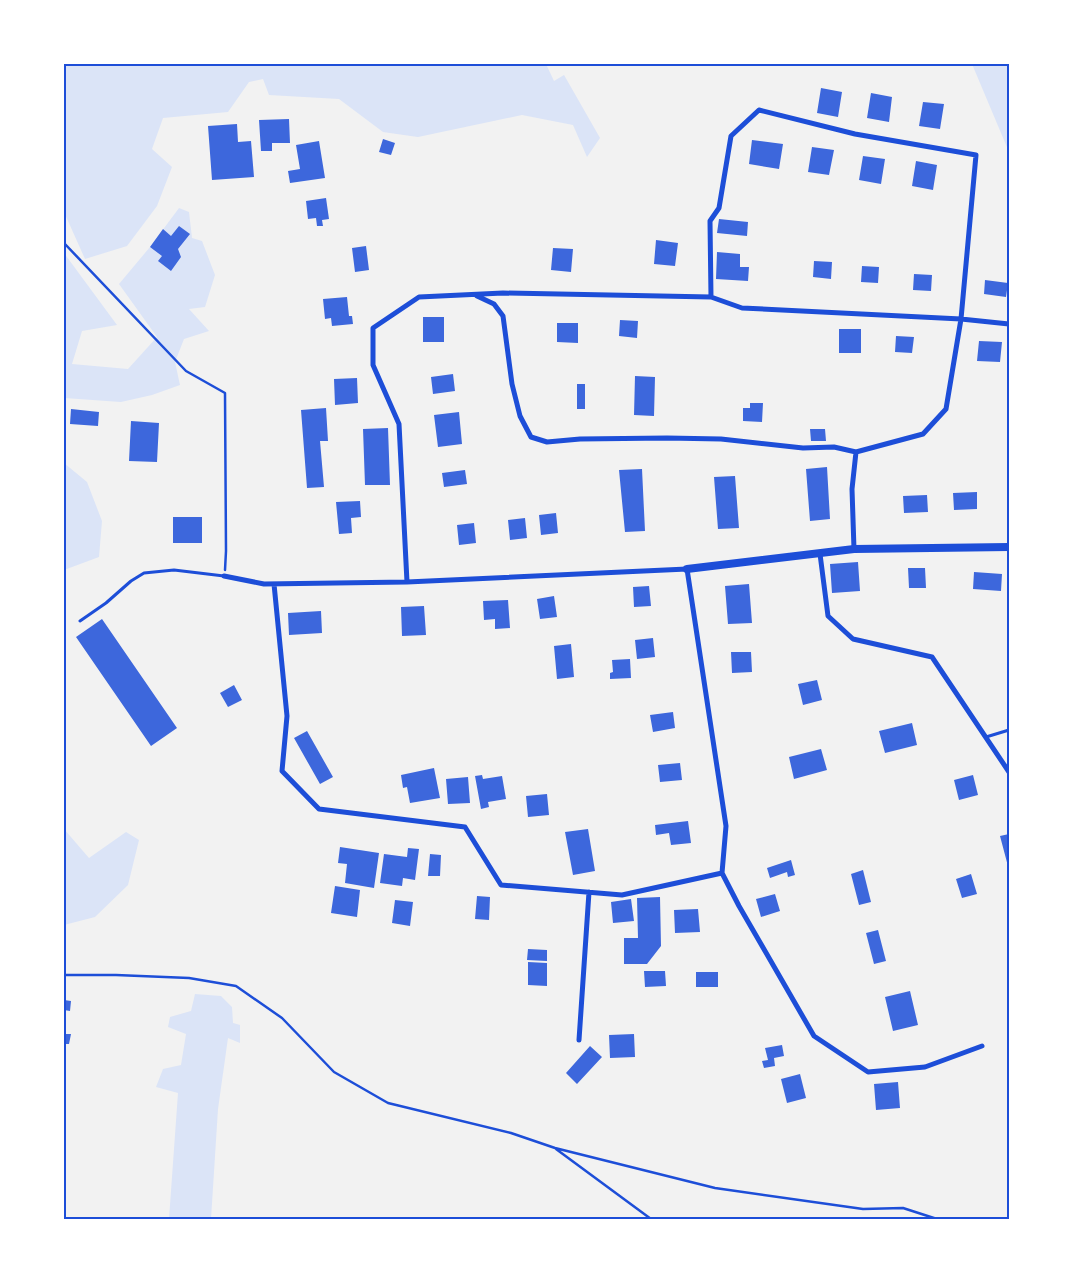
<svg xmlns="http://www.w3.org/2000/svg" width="1073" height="1283" font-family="'DM Sans',sans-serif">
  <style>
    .green { fill: #dbe4f7 }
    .building { fill: #3d67dc }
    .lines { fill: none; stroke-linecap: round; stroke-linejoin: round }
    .path { stroke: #1d4ed8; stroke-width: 2.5 }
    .service { stroke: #1d4ed8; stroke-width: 3 }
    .minor { stroke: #1d4ed8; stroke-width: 5 }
    .tertiary { stroke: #1d4ed8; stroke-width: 8 }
    .neatline { fill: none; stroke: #1d4ed8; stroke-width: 2 }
  </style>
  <rect width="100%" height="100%" fill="#f2f2f2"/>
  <path class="green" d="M64,64H546L554,81L564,75L600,138L587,157L573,125L522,115L418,137L383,132L339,99L269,95L263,79L249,82L228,112L163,118L152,149L172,167L157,206L127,246L85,259L64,212Z
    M972,64H1009V152Z
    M179,208L189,212L192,238L202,241L215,275L205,307L189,309L209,331L184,339L175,362L180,385L152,395L121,402L64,398V253L117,325L82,331L72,364L128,369L157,337L119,284L150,247Z
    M64,463L87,482L102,521L99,557L64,570Z
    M64,829L89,858L126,832L139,840L128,885L95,917L64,925Z
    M195,994L221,996L232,1007L233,1023L240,1025V1043L228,1038L218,1109L211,1219H169L178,1093L156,1087L163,1069L181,1065L186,1034L168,1027L170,1017L191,1011Z"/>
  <path class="building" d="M821,88L842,92L838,117L817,113Z
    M871,93L892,97L889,122L867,118Z
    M923,102L944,104L940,129L919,126Z
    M289,119L290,143H272V151H261L259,120Z
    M237,124L238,142L251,141L254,177L212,180L208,126Z
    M383,139L395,143L391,155L379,152Z
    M752,140L783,144L779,169L749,164Z
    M319,141L325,178L290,183L288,171L300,169L296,145Z
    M812,147L834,150L829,175L808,172Z
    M863,156L885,159L881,184L859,180Z
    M916,161L937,165L933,190L912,186Z
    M326,198L329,219L322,220L323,226H317L316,218L308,219L306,201Z
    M719,219L748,222L747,236L717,233Z
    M179,226L190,234L178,249L181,257L171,271L158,261L162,256L150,247L163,229L171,236Z
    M656,240L678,243L675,266L654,264Z
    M366,246L369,270L355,272L352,248Z
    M553,248L573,249L571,272L551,270Z
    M717,252L740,254V267H749L748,281L716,279Z
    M814,261L832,262L831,279L813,277Z
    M862,266L879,267L878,283L861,282Z
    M914,274L932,275L931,291L913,290Z
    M985,280L1008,283L1006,297L984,294Z
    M347,297L349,316H352L353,324L332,326L331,318L325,319L323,299Z
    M423,317H444V342H423Z
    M620,320L638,321L637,338L619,336Z
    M557,323H578V343L557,342Z
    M839,329H861V353H839Z
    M896,336L914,337L912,353L895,352Z
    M979,341L1002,342L1000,362L977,361Z
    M453,374L455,391L433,394L431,377Z
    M635,376L655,377L654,416L634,415Z
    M357,378L358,403L335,405L334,379Z
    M577,384H585V409H577Z
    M750,403H763L762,422L743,421V408H750Z
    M326,408L328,441H320L324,487L307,488L301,410Z
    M71,409L99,412L98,426L70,424Z
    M459,412L462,444L438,447L434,415Z
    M131,421L159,423L157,462L129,461Z
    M388,428L390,485H365L363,429Z
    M810,429H825L826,441H811Z
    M827,467L830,519L810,521L806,469Z
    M642,469L645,531L625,532L619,470Z
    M465,470L467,484L444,487L442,473Z
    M735,476L739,528L718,529L714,477Z
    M977,492V509L954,510L953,493Z
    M927,495L928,512L904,513L903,496Z
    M360,501L361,517L351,518L352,533L339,534L336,502Z
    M556,513L558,533L541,535L539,515Z
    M173,517H202V543H173Z
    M525,518L527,538L510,540L508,520Z
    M474,523L476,543L459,545L457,525Z
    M858,562L860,591L832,593L830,564Z
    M908,568H925L926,588H909Z
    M974,572L1002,574L1001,591L973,589Z
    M749,584L752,623L728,624L725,586Z
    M649,586L651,606L634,607L633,587Z
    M554,596L557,617L540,619L537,599Z
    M508,600L510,628L495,629V619L484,620L483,601Z
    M424,606L426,635L402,636L401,607Z
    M321,611L322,633L289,635L288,613Z
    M102,619L177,728L151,746L76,637Z
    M653,638L655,657L637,659L635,640Z
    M571,644L574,677L557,679L554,646Z
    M731,652H751L752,672L732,673Z
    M630,659L631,678L610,679V673L613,672L612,660Z
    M817,680L822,700L803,705L798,684Z
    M234,685L242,700L228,707L220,693Z
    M673,712L675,728L653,732L650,715Z
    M912,723L917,745L885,753L879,731Z
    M307,731L333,777L320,784L294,738Z
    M821,749L827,770L794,779L789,757Z
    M680,763L682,780L660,782L658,765Z
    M434,768L440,798L410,803L407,787L403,788L401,775Z
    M482,775L483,779L502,776L506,799L488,802L489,807L481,809L475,776Z
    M973,775L978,795L959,800L954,780Z
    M468,777L470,803L448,804L446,779Z
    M547,794L549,815L528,817L526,796Z
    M688,821L691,843L671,845L669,833L656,835L655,825Z
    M588,829L595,871L573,875L565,832Z
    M1009,834V870L1000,836Z
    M340,847L379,853L374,888L345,883L347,864L338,863Z
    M408,848L419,849L415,880L403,878L402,886L380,883L384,854L407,857Z
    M430,854L441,855L440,876H428Z
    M791,860L795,875L788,877L787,872L770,878L767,868Z
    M863,870L871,902L859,905L851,874Z
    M971,874L977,894L962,898L956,879Z
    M335,886L360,890L357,917L331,913Z
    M775,894L780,911L761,917L756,899Z
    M477,896L490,897L489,920L475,919Z
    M660,897L661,946L647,964H624V938H638L637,898Z
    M631,899L634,921L613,923L611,902Z
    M395,900L413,902L410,926L392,923Z
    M698,909L700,932L675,933L674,910Z
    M878,930L886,961L874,964L866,933Z
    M528,949L547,950V961L527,960Z
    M528,962L547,963V986L528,985Z
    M644,971H665L666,986L645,987Z
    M696,972H718V987H696Z
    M910,991L918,1025L893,1031L885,997Z
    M64,1000L71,1001L70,1011L64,1010Z
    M64,1034H71L69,1044H64Z
    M634,1034L635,1057L610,1058L609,1035Z
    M782,1045L784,1056L774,1058L775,1066L764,1068L762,1061L768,1060L765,1048Z
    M590,1046L602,1057L577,1084L566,1073Z
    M800,1074L806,1098L787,1103L781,1079Z
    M898,1082L900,1108L876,1110L874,1084Z"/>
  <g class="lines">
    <path class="path" d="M64,243L186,371L225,393L226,551L225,570
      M64,975H116L189,978L236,986L282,1018L334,1072L388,1103L511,1133L555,1148L715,1188L863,1209L903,1208L937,1219
      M556,1149L651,1219"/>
    <path class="service" d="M80,621L106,603L131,581L144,573L174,570L224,576
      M986,737L1009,730"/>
    <path class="minor" d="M477,296L494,304L503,316L512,384L520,416L531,437L547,442L580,439L667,438L721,439L803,448L834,447L856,452
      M711,297L710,221L719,208L731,136L759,110L855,134L976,155L961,319L946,409L923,434L856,452L852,489L854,549
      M820,554L828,616L853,639L932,657L1009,772
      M224,576L264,584L407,582L687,569L726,826L722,873L739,906L814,1036L868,1072L925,1067L982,1046
      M407,582L399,424L373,365V328L419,297L503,293L711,297L742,308L961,319L1009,324
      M274,584L287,716L282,771L319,809L465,827L501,885L622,895L722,873
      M579,1040L589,892"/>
    <path class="tertiary" d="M687,569L854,549L1009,547"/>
  </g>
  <rect width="1073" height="1283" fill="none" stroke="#ffffff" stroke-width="130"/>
  <rect x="65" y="65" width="943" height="1153" class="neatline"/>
</svg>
